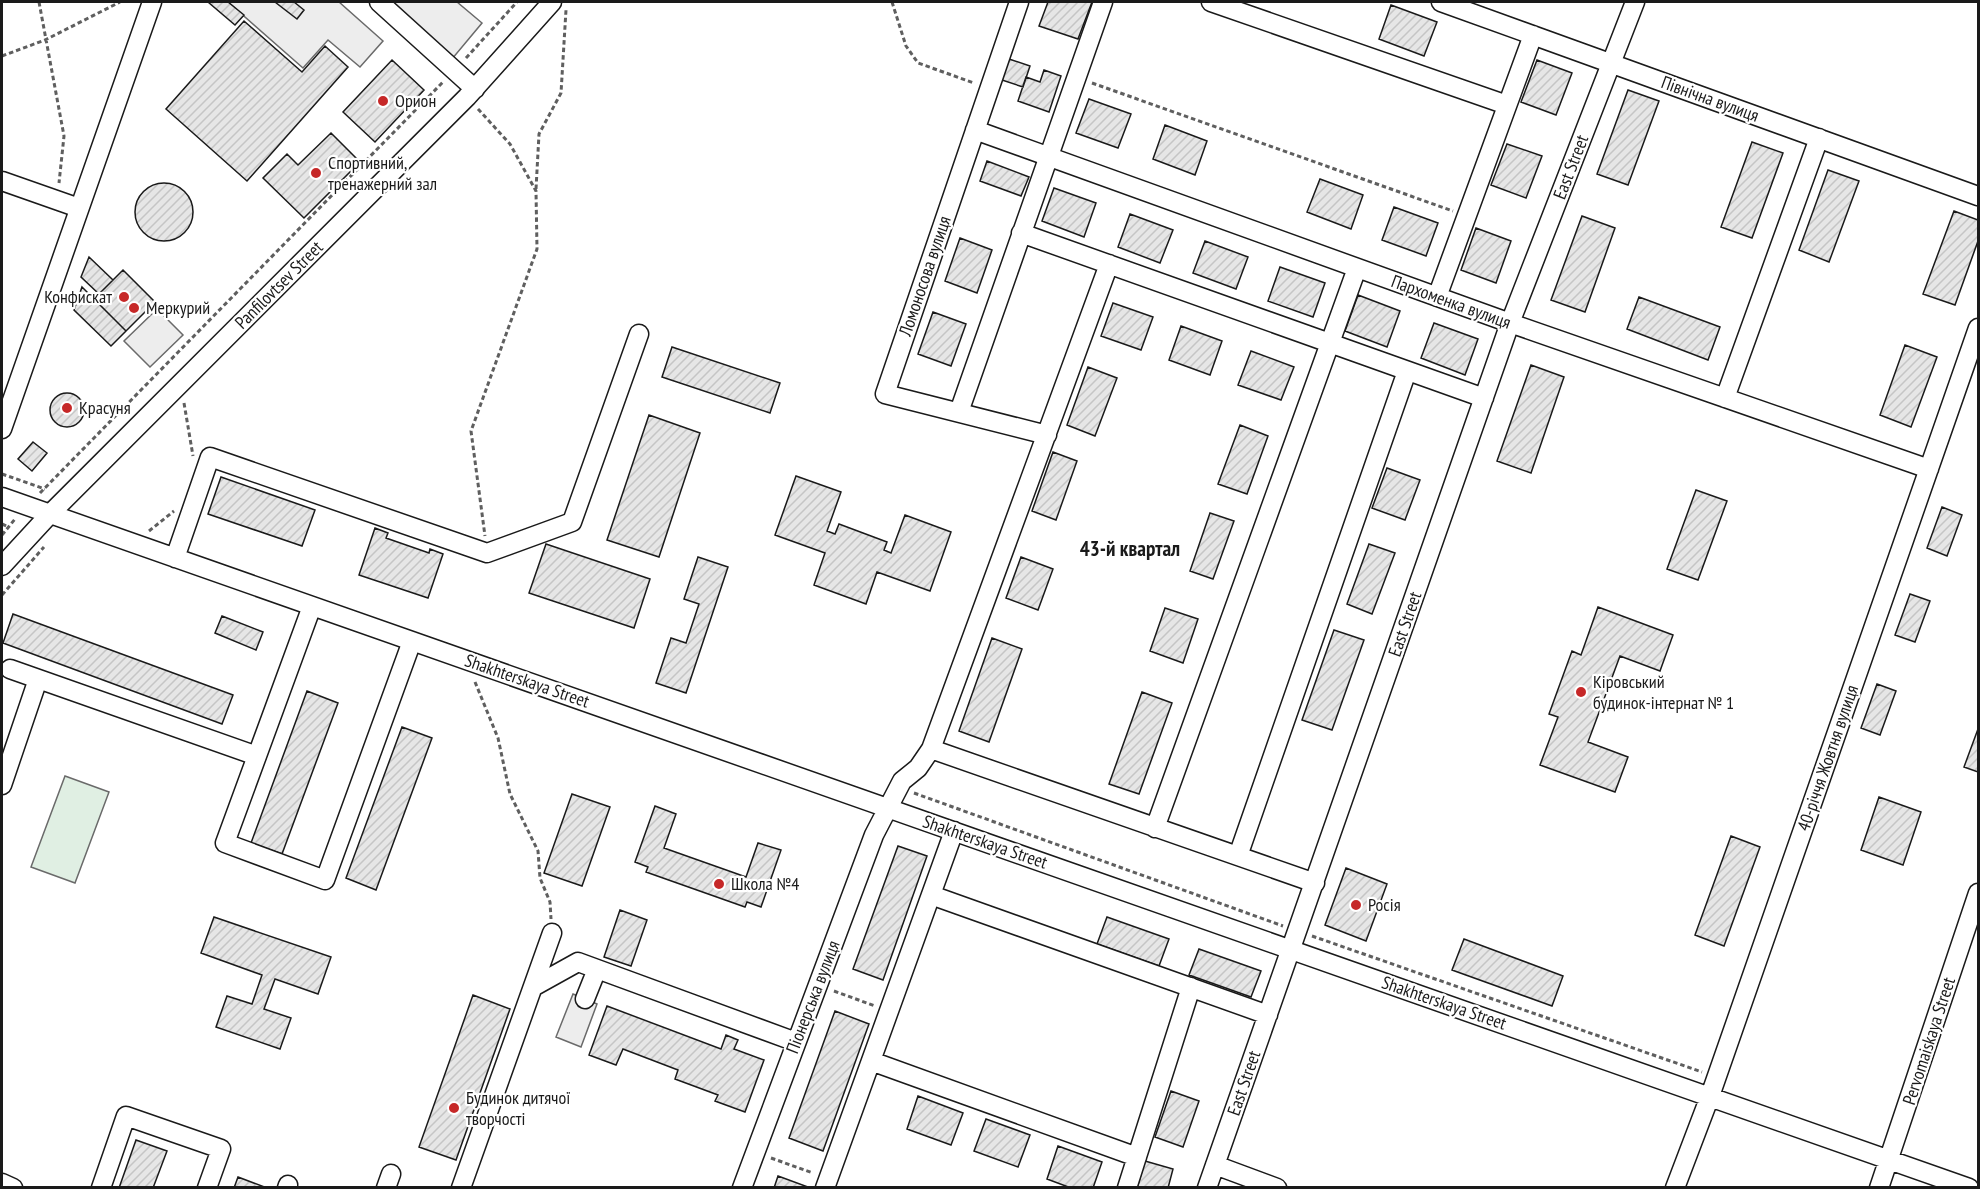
<svg xmlns="http://www.w3.org/2000/svg" width="1980" height="1189" font-family="'PT Sans Narrow',sans-serif">
  <style>
    .pitch { fill: #e0efe3; stroke: #6a6a6a; stroke-width: 1.5 }
    .parking { fill: #ededed; stroke: #6a6a6a; stroke-width: 1.5 }
    .building { fill: url(#building-hatch); stroke: #1a1a1a; stroke-width: 1.5 }
    .lines { fill: none; stroke-linecap: round; stroke-linejoin: round }
    .minor-casing { stroke: #1a1a1a; stroke-width: 21 }
    .path { stroke: #5f5f5f; stroke-width: 3; stroke-dasharray: 4.5 3; stroke-linecap: butt }
    .minor { stroke: #fff; stroke-width: 18 }
    .poi-dot { fill: #c62828; stroke: #fff; stroke-width: 2 }
    .labels { text-anchor: middle; stroke-width: 4.5; stroke-linejoin: round; paint-order: stroke }
    .street-label { font-size: 18px; fill: #1a1a1a; stroke: #fff }
    .poi-label { font-size: 18px; fill: #1a1a1a; stroke: #fff; text-anchor: start }
    .quarter-label { font-size: 21px; font-weight: bold; fill: #1a1a1a; stroke: #fff }
  </style>
  <defs>
    <pattern id="building-hatch" width="6" height="6" patternUnits="userSpaceOnUse" patternTransform="scale(1.5)"><rect width="6" height="6" fill="#e6e6e6"/><path d="M-1 1l2-2M0 6l6-6M5 7l2-2" fill="none" stroke="#c5c5c5"/></pattern>
  </defs>
  <rect width="100%" height="100%" fill="#fff"/>
  <path class="pitch" d="M65,776L109,792L75,883L31,867Z"/>
  <path class="parking" d="M228,2H339L383,41L360,67L328,40L303,68Z
    M385,2H457L482,23L452,59Z
    M157,309L183,335L150,367L124,341Z
    M573,994L597,1004L581,1047L556,1037Z"/>
  <path class="building" d="M208,2H228L244,15L235,25Z
    M275,2H294L304,10L297,19Z
    M1048,2H1092L1078,39L1039,26Z
    M1391,5L1437,22L1424,56L1379,39Z
    M244,21L302,72L325,46L348,67L247,181L166,109Z
    M1009,59L1030,66L1023,87L1002,80Z
    M392,60L424,90L375,142L343,112Z
    M1537,60L1572,73L1556,115L1521,102Z
    M1044,70L1061,76L1049,112L1018,101L1026,77L1040,82Z
    M1628,90L1659,101L1628,185L1597,174Z
    M1089,99L1131,114L1118,148L1076,133Z
    M1165,125L1207,141L1195,175L1153,159Z
    M331,133L360,162L304,218L263,178L287,154L298,165Z
    M1752,142L1783,153L1752,238L1721,227Z
    M1507,144L1542,156L1526,198L1491,185Z
    M987,161L1029,177L1021,196L980,181Z
    M1828,170L1859,181L1829,262L1799,250Z
    M1320,179L1363,195L1351,229L1307,212Z
    M135 212a29 29 0 1 1 58 0a29 29 0 1 1-58 0Z
    M1054,188L1096,203L1084,237L1042,221Z
    M1394,207L1438,223L1426,256L1382,240Z
    M1954,211L1978,220V241L1955,305L1923,294Z
    M1130,214L1173,230L1160,263L1118,247Z
    M1582,216L1615,228L1585,312L1551,300Z
    M1476,228L1511,241L1496,283L1461,270Z
    M960,238L992,250L977,293L945,281Z
    M1205,241L1248,257L1236,289L1193,273Z
    M89,257L113,280L99,294L81,277Z
    M1280,267L1325,283L1313,317L1268,301Z
    M123,270L155,302L126,331L94,299Z
    M82,287L126,331L111,346L74,310Z
    M1358,295L1400,311L1387,347L1345,331Z
    M1639,297L1720,327L1708,360L1627,329Z
    M1113,303L1153,317L1141,350L1101,336Z
    M933,312L966,324L951,366L918,354Z
    M1434,323L1478,339L1465,375L1421,358Z
    M1181,326L1222,341L1210,375L1169,360Z
    M1905,345L1937,357L1911,427L1880,415Z
    M672,347L780,383L770,413L662,377Z
    M1251,351L1294,367L1281,400L1238,385Z
    M1531,365L1564,377L1531,473L1497,461Z
    M1088,367L1117,378L1095,436L1067,425Z
    M50 410a17 17 0 1 1 34 0a17 17 0 1 1-34 0Z
    M649,415L700,433L659,557L607,540Z
    M1240,425L1268,436L1247,494L1218,484Z
    M33,442L47,453L32,471L18,459Z
    M1053,452L1077,461L1056,520L1032,511Z
    M1387,468L1420,480L1405,520L1372,508Z
    M796,476L841,492L827,531L835,534L839,524L887,542L884,550L891,553L905,515L951,532L930,591L877,572L866,604L814,585L825,553L775,535Z
    M221,477L315,510L302,546L208,514Z
    M1696,490L1727,501L1698,580L1667,569Z
    M1942,507L1962,515L1947,556L1927,548Z
    M1210,513L1234,521L1213,579L1190,571Z
    M375,528L388,533L386,538L429,553L430,549L443,554L428,598L359,575Z
    M546,544L650,579L634,628L529,593Z
    M1369,544L1395,553L1372,614L1347,604Z
    M698,557L728,567L686,693L656,683L671,638L686,643L699,604L684,599Z
    M1021,557L1053,569L1038,610L1006,598Z
    M1910,594L1930,601L1915,642L1895,635Z
    M1598,607L1673,635L1660,671L1620,656L1588,742L1628,757L1615,792L1540,765L1558,717L1549,714L1572,651L1581,655Z
    M1165,608L1198,619L1183,663L1150,651Z
    M13,614L233,695L222,724L3,643Z
    M222,616L263,632L256,650L215,633Z
    M1334,630L1364,640L1332,730L1302,720Z
    M992,638L1022,649L989,742L959,731Z
    M1877,684L1896,691L1880,735L1861,728Z
    M307,691L338,703L282,854L251,843Z
    M1142,692L1172,703L1139,794L1109,784Z
    M402,727L432,738L376,890L346,878Z
    M1978,729V772L1964,767Z
    M572,794L610,807L582,886L544,873Z
    M1879,797L1921,812L1903,865L1861,850Z
    M655,806L676,814L664,848L746,877L758,843L781,850L761,907L747,902L745,907L646,872L648,867L635,862Z
    M1731,836L1760,847L1724,946L1695,935Z
    M898,846L927,856L883,980L853,969Z
    M1346,868L1387,884L1366,941L1325,925Z
    M620,910L647,920L631,966L604,957Z
    M214,917L331,957L318,994L275,979L264,1009L291,1018L280,1049L216,1027L227,996L252,1004L262,975L201,953Z
    M1107,917L1169,939L1159,966L1097,944Z
    M1464,939L1563,976L1552,1006L1452,970Z
    M1199,949L1261,971L1251,997L1189,975Z
    M473,995L510,1009L456,1160L419,1147Z
    M607,1006L721,1049L726,1035L738,1040L734,1049L764,1060L745,1112L715,1101L718,1095L675,1079L678,1070L623,1049L616,1065L589,1055Z
    M835,1011L869,1024L823,1151L789,1138Z
    M1171,1091L1199,1101L1183,1147L1155,1137Z
    M918,1096L963,1113L951,1145L907,1129Z
    M986,1119L1030,1135L1018,1167L974,1151Z
    M136,1140L167,1151L153,1188H119Z
    M1058,1146L1102,1162L1093,1188H1071L1047,1179Z
    M1145,1161L1173,1169L1168,1188H1137Z
    M778,1176L808,1187V1188H774Z
    M238,1177L267,1188H234Z"/>
  <g class="lines">
    <g class="minor-casing">
      <path id="minor" d="M379,2L475,89
        M1019,2L885,394L1047,435
        M1211,2L1507,105
        M1441,2L1978,196
        M975,130L1510,323L1929,469
        M2,181L79,208
        M1021,233L1484,398
        M1437,297L1533,35
        M1725,398L1819,138
        M959,412L1103,2
        M2,429L152,2
        M2,497L1969,1188
        M175,558L210,457L487,553L572,522L639,334
        M2,566L50,514L467,97L552,2
        M312,606L225,843L325,880L412,641
        M10,669L257,756
        M931,749L1315,883
        M2,785L38,679
        M1155,828L1357,268
        M1238,856L1407,371
        M931,895L1268,1015
        M533,987L578,962L796,1042
        M585,999L597,969
        M871,1061L1137,1157
        M1215,1165L1277,1188
        M2,1183L13,1188
        M101,1188L126,1116L221,1149L207,1188
        M287,1188L288,1185
        M386,1188L391,1174
        M461,1188L552,933
        M742,1188L874,835L902,781L918,768L931,749L1109,264
        M825,1188L954,831
        M1127,1188L1191,987
        M1207,1188L1510,323L1635,2
        M1675,1188L1710,1096L1978,328
        M1879,1188L1978,893"/>
    </g>
    <path class="path" d="M39,2L64,136L59,183
      M892,2L906,46L918,63L974,83
      M2,56L45,40L120,2
      M466,58L517,2
      M1092,83L1453,211
      M478,109L510,144L536,191L537,249L471,431L485,536
      M536,189L539,134L561,93L566,10
      M184,403L193,456
      M2,474L45,489
      M40,493L443,82
      M2,524L9,527
      M149,531L174,511
      M2,535L15,519
      M2,595L44,547
      M475,682L498,738L510,794L538,851L540,878L550,902L551,919
      M914,793L1283,926
      M1312,936L1702,1072
      M834,991L875,1006
      M771,1158L813,1173"/>
    <use href="#minor" class="minor"/>
  </g>
  <g class="poi-dot">
    <circle cx="383" cy="101" r="6"/>
    <circle cx="316" cy="173" r="6"/>
    <circle cx="124" cy="297" r="6"/>
    <circle cx="134" cy="308" r="6"/>
    <circle cx="67" cy="408" r="6"/>
    <circle cx="1581" cy="692" r="6"/>
    <circle cx="719" cy="884" r="6"/>
    <circle cx="1356" cy="905" r="6"/>
    <circle cx="454" cy="1108" r="6"/>
  </g>
  <g class="labels">
    <g class="street-label">
      <text transform="translate(1710 99) rotate(20)" y="6">Північна вулиця</text>
      <text transform="translate(1571 167) rotate(-69)" y="6">East Street</text>
      <text transform="translate(925 276) rotate(-71)" y="6">Ломоносова вулиця</text>
      <text transform="translate(279 285) rotate(-45)" y="6">Panfilovtsev Street</text>
      <text transform="translate(1451 302) rotate(20)" y="6">Пархоменка вулиця</text>
      <text transform="translate(1405 624) rotate(-71)" y="6">East Street</text>
      <text transform="translate(527 681) rotate(19)" y="6">Shakhterskaya Street</text>
      <text transform="translate(1828 758) rotate(-71)" y="6">40-річчя Жовтня вулиця</text>
      <text transform="translate(985 842) rotate(19)" y="6">Shakhterskaya Street</text>
      <text transform="translate(813 997) rotate(-69)" y="6">Піонерська вулиця</text>
      <text transform="translate(1444 1003) rotate(19)" y="6">Shakhterskaya Street</text>
      <text transform="translate(1929 1041) rotate(-72)" y="6">Pervomaiskaya Street</text>
      <text transform="translate(1244 1083) rotate(-71)" y="6">East Street</text>
    </g>
    <g class="poi-label">
      <text x="395" y="107">Орион</text>
      <text x="328" y="169">Спортивний,<tspan x="328" dy="21">тренажерний зал</tspan></text>
      <text x="112" y="303" text-anchor="end">Конфискат</text>
      <text x="146" y="314">Меркурий</text>
      <text x="79" y="414">Красуня</text>
      <text x="1593" y="688">Кіровський<tspan x="1593" dy="21">будинок-інтернат № 1</tspan></text>
      <text x="731" y="890">Школа №4</text>
      <text x="1368" y="911">Росія</text>
      <text x="466" y="1104">Будинок дитячої<tspan x="466" dy="21">творчості</tspan></text>
    </g>
    <g class="quarter-label">
      <text x="1130" y="556">43-й квартал</text>
    </g>
  </g>
  <rect width="1980" height="1189" fill="none" stroke="#1a1a1a" stroke-width="6"/>
</svg>
